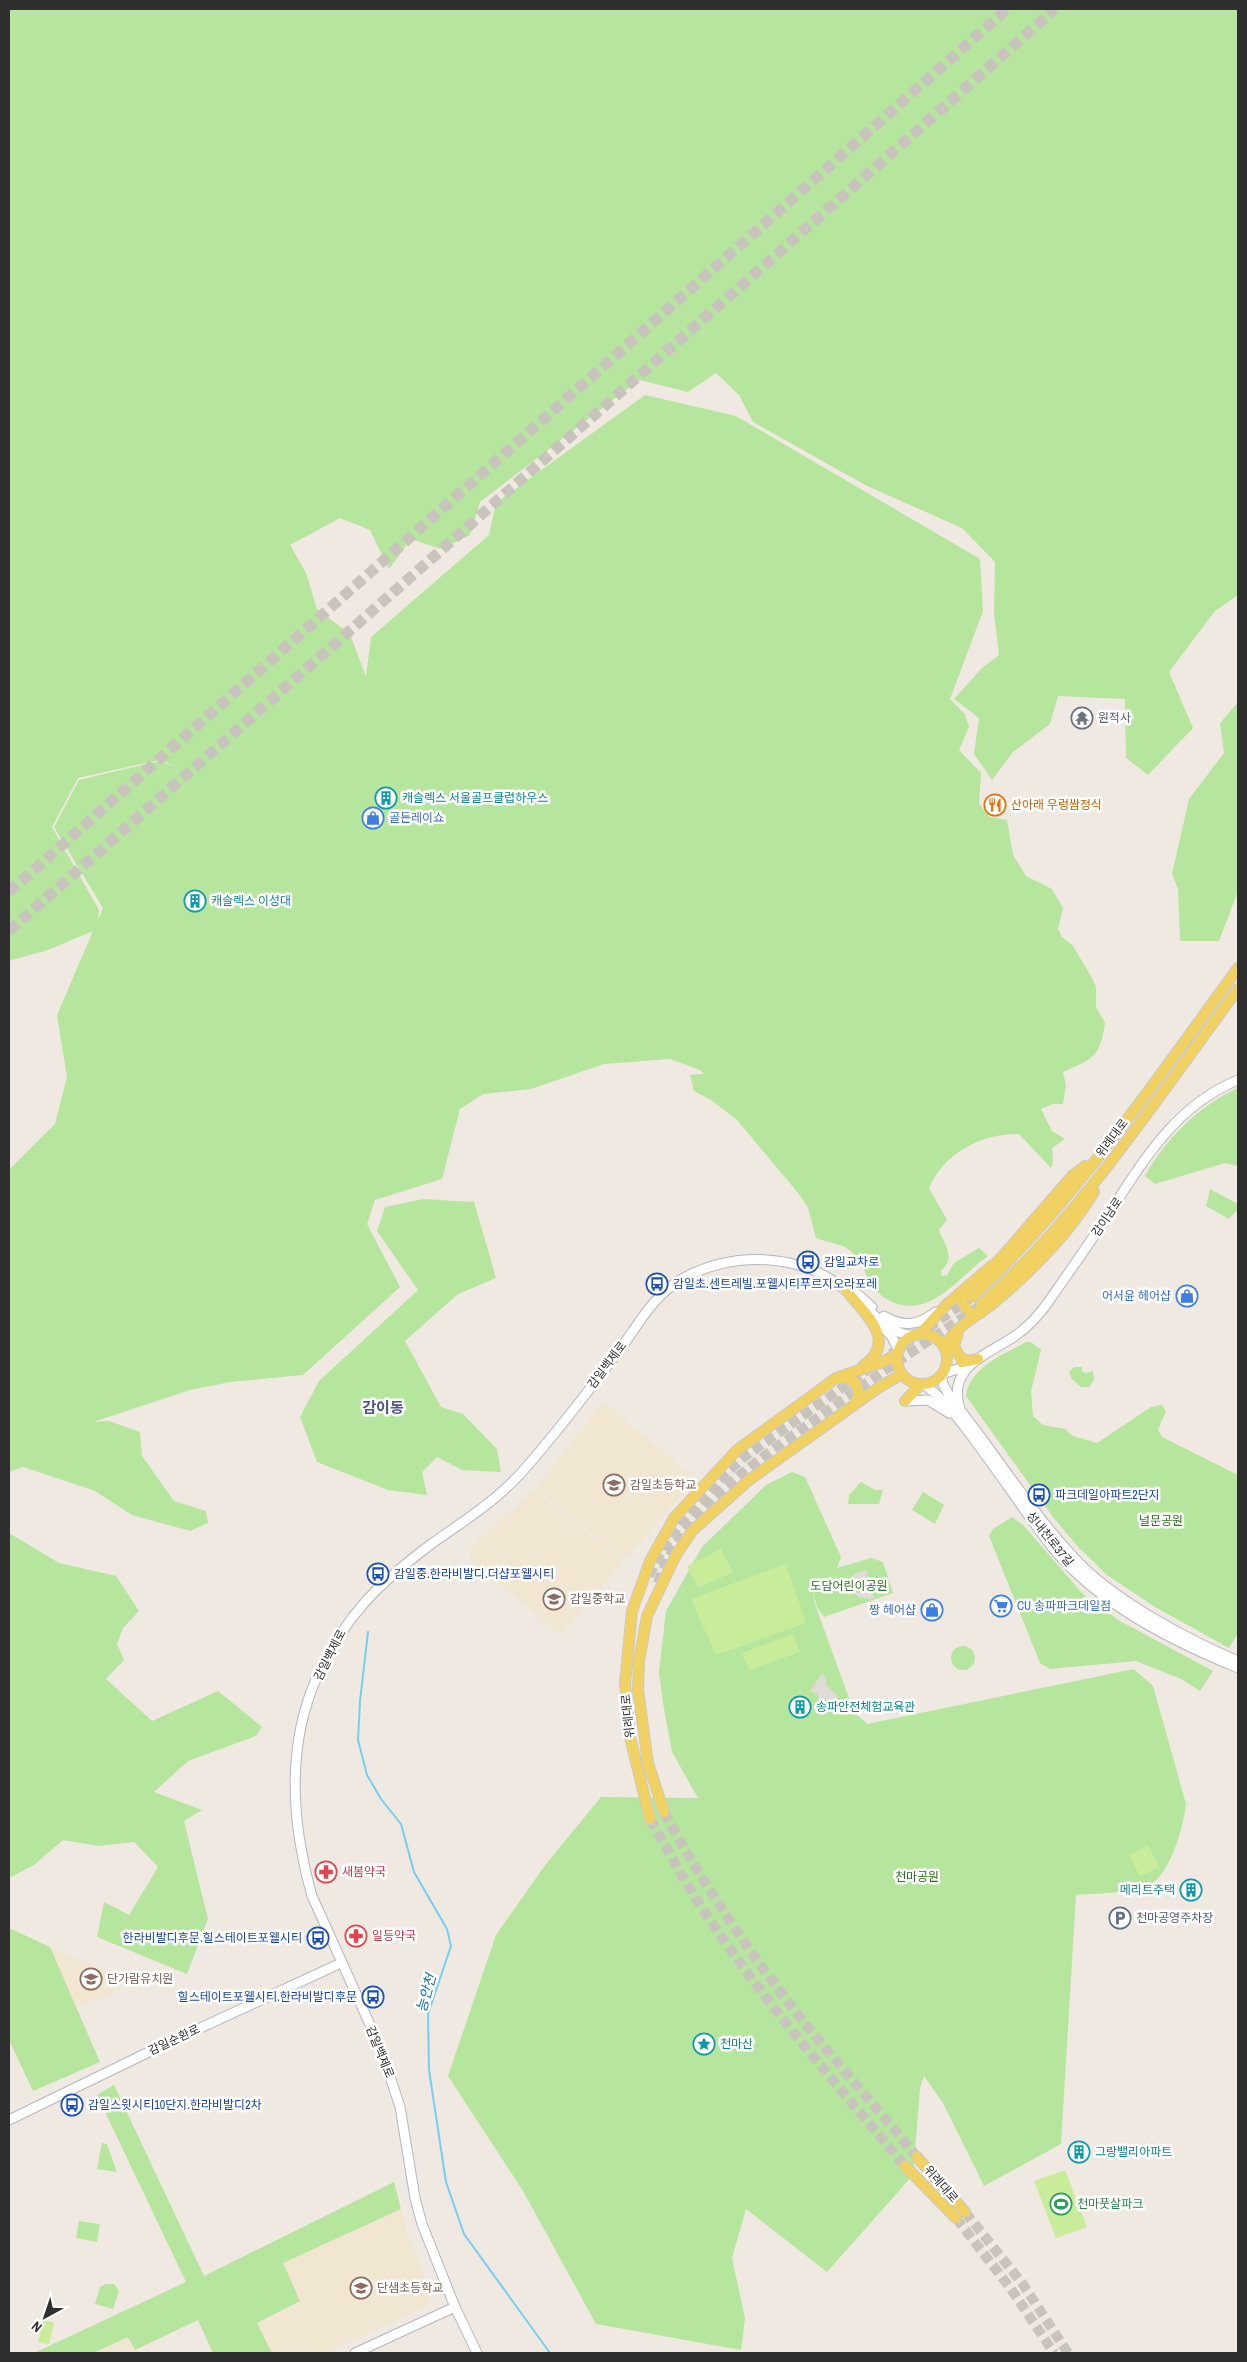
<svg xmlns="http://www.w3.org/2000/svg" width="1247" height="2362" font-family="'Archivo Narrow','Noto Sans KR',sans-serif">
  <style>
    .education { fill: #f0e6d1 }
    .green { fill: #b6e59e; fill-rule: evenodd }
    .pitch { fill: #c9ec9a }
    .plaza { fill: #dfdcd8; fill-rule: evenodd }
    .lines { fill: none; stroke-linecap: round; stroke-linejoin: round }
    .stream { stroke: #75cff0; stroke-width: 2 }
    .primary-tunnel { stroke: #c8c4bd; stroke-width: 10; stroke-dasharray: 10 5; stroke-linecap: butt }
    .highway-tunnel { stroke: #c8c4bd; stroke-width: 11; stroke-dasharray: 11 5.5; stroke-linecap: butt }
    .secondary-casing { stroke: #b4b7c1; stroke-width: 11 }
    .primary-casing { stroke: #c9c9c9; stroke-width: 12 }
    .secondary { stroke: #fff; stroke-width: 9 }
    .primary { stroke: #f2d163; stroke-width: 10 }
    .labels { text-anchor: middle; stroke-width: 5; stroke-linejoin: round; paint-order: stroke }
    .worship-label { font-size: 12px; fill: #5b616d; stroke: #fff; text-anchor: start }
    .culture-label { font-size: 12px; fill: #0d838f; stroke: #fff; text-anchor: start }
    .food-label { font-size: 12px; fill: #c56008; stroke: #fff; text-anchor: start }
    .shop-label { font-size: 12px; fill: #366cbe; stroke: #fff; text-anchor: start }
    .street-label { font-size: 12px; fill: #2e2e2e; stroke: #fff }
    .transit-label { font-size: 12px; fill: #164399; stroke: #fff; text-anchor: start }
    .education-label { font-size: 12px; fill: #785e54; stroke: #fff; text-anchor: start }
    .park-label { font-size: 12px; fill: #2c6e1b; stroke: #fff }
    .health-label { font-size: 12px; fill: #be3a42; stroke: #fff; text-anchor: start }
    .service-label { font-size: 12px; fill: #4e5e75; stroke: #fff; text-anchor: start }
    .leisure-label { font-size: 12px; fill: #27864d; stroke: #fff; text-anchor: start }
    .water-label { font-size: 14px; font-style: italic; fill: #0d6fa3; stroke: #fff }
    .quarter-label { font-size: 15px; font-weight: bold; fill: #4d5680; stroke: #fff }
  </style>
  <rect width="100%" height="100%" fill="#efe9e1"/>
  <path class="education" d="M606,1404L691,1475L693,1482L625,1560L535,1488L600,1406Z
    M534,1490L623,1562L561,1635L470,1560L469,1549Z
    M50,1947L112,1973L120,1990L76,2008Z
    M401,2209L407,2233L422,2267L432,2297L427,2306L325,2353H272L257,2323L299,2301L282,2263Z
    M128,2337L136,2353H93Z"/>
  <path class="green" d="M9,9H1238V595L1215,611L1169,672L1193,728L1148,775L1126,758L1125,699L1058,696L1050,724L1013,752L992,780L974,754L979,718L954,699L982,668L999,655L994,613L995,562L962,528L865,485L753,422L739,395L716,373L688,392L639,380L480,502L470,535L441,549L411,539L389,569L370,530L340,518L290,545L306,573L317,609L350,634L366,677L371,637L489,535L496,503L645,395L736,416L980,559L983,611L950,699L965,714L969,727L959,750L981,773L979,804L990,817L1007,820L1013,855L1026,876L1052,889L1063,908L1058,929L1062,937L1073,946L1092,978L1096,987V1007L1105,1023C1100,1058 1092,1059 1063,1072L1066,1085L1063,1104H1053L1041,1109L1052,1131L1065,1139L1052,1148L1053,1162L1051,1168L1019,1134C982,1133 944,1153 929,1188L947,1220L939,1230C945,1246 956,1257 941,1271L942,1276L947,1275L954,1263L979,1248L988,1256C968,1270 951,1292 928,1302C919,1306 907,1307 898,1304C864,1294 869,1262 845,1247C839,1244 824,1241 816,1238L808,1208L799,1194L737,1120L711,1100L694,1091L690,1075L704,1074L700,1070L670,1059L604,1064L531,1089L483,1094L460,1109L442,1179L375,1200L367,1224L400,1287L303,1375L230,1382L190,1390L93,1422L109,1421L140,1432L142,1456L174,1501L206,1511L208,1523L190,1531L132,1515L95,1491L23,1467L9,1472V1170L55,1124L67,1077L57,1015L93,931L48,950L9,961ZM159,760L181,768L159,761L79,780L54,827L103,908L98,920L99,910L52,827L78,778Z
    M1238,702V891L1219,941H1180L1178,889L1172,874L1189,799L1224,753L1220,723Z
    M1238,1088V1166L1225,1163L1155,1184L1145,1176C1166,1139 1198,1106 1238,1088Z
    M1210,1189L1238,1204V1209L1229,1219L1206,1206Z
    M423,1199L474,1202L496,1278L458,1294L405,1341L441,1407L463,1414L497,1449L501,1472L462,1470L437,1457L422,1472L427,1495L388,1490L317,1462L300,1417L319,1381L418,1290L377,1231L385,1207Z
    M1026,1342H1031L1041,1350L1031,1391L1033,1416L1043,1425L1065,1429L1073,1436L1097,1443L1151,1407L1162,1405L1166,1411L1158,1430L1162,1437L1238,1475V1633L1229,1648L1155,1607L1107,1575L1079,1548L1053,1517L966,1396C970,1367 1003,1355 1026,1342Z
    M1074,1367H1082V1371L1086,1373L1093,1371L1094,1380L1089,1387H1081L1072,1379L1069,1372Z
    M792,1472L805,1477L841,1557L837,1568L871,1558L883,1562L893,1593L824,1617L817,1607L812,1588L816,1607L854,1712L867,1724L1134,1669L1153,1686L1186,1804C1183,1829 1170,1877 1145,1888C1134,1892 1091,1894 1076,1895L1061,2144L984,2186L943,2103L924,2076L920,2088L913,2175L827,2272L746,2209L732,2258L745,2318L741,2350L596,2324L523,2191L448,2076L496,1935L546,1864L601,1797L698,1798L672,1752L663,1703L659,1672L666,1611L702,1547L766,1485Z
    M861,1482L875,1490H883L879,1504H848L849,1495Z
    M923,1492L944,1505L935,1524L912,1510Z
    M1012,1517L1024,1526L1082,1593L1096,1604L1120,1621L1213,1671L1200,1691L1181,1679L1136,1661L1050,1669L1040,1663L989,1536L993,1529Z
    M9,1533L59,1563L116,1576L139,1611L123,1628L117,1644L124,1660L106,1679L152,1721L218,1691L262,1727L256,1736L188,1761L154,1792L202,1810L184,1821L208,1919L187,1974L97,1937L104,1902L129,1915L158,1867L134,1842L99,1846L63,1840L34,1865L9,1878Z
    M951 1658a12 12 0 1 1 24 0a12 12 0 1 1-24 0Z
    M9,1928L50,1947L100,2062L33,2091L9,2040Z
    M114,2085L204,2276L394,2182L401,2209L283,2263L300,2301L257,2323L272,2353H213L198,2320L135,2350L128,2337L93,2353H34L186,2282L97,2095Z
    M102,2143L107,2144L117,2172L97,2169Z
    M79,2221L100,2224L97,2242L76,2238Z
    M106,2284H114L119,2291L113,2309L95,2304L100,2287Z"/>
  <path class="pitch" d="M721,1549L733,1572L698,1588L687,1566Z
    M786,1564L806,1623L716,1655L691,1599Z
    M793,1634L800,1652L749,1670L742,1653Z
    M1148,1845L1159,1867L1140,1876L1129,1855Z
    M1065,2170L1087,2227L1056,2238L1034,2181Z
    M43,2320L54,2323L49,2344L38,2342Z"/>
  <path class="plaza" d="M867,1570L868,1584L875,1598L870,1599L858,1597L849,1589L850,1580L855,1573ZM858,1578L863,1580L867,1586L865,1590L859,1593L854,1592L852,1585Z
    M822,1673L826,1679V1685L838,1696L836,1701L819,1699L817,1694L810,1691Z"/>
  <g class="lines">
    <path class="stream" d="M368,1632L360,1701L358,1740L367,1775L381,1799L401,1824L414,1872L447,1929L451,1946L428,2014L429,2070L446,2182L464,2234L550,2353"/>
    <path class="primary-tunnel" d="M891,1354L972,1297
      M649,1576C670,1528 705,1492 743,1458L870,1368
      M658,1583C684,1507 757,1461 819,1417C872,1378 927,1342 981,1305
      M664,1812C702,1882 746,1948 795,2011C834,2060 877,2108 917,2157
      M650,1819C670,1854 689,1890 712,1923C770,2009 839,2087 905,2166
      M965,2212L1022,2283L1068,2353
      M956,2218L1011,2289L1054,2353"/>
    <path class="highway-tunnel" d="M9,892L1007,9
      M9,931L1055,9"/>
    <g class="secondary-casing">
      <path id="secondary" d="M846,1290L860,1296L872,1307
        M863,1305C876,1317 897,1338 916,1335
        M884,1316C904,1328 918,1325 936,1312
        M881,1324L892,1337L899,1351
        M942,1374L970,1365
        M941,1375L943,1384L950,1397C995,1452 1033,1517 1083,1567C1122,1604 1188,1640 1238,1661
        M923,1384C945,1399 961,1422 976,1442C1002,1477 1026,1513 1052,1547C1098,1604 1172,1641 1238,1668
        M905,1401L928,1400L949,1413
        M960,1409C946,1367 987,1355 1015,1336C1028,1327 1040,1314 1049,1301C1069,1272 1090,1243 1109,1213C1144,1160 1176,1105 1238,1080
        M9,2120L157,2048L341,1963
        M355,2353L455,2307
        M477,2353L455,2307L422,2224L415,2198L400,2107L381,2049L312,1896C292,1825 286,1746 317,1677C344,1617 378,1584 430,1545C456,1526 483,1510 506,1488C524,1472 539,1452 554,1434C578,1405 601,1374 624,1344C640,1321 655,1295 680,1280C733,1250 803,1252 849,1293"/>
    </g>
    <g class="primary-casing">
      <path id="primary" d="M845,1289C863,1312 900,1341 863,1366
        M964,1290C959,1301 964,1308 973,1314L981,1313
        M972,1297C1075,1201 1155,1081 1238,968
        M981,1305C1082,1214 1157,1098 1238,989
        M958,1333L954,1346L960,1357L968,1361
        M920,1334L946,1305L1001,1258L1073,1175L1085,1166
        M897 1359a25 25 0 1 1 50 0a25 25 0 1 1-50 0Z
        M945,1349C948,1331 977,1316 991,1305C1030,1273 1068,1235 1094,1192
        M962,1362L978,1359
        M840,1378L845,1377L856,1383L859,1396L855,1404
        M905,1401L921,1384
        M664,1812L648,1763L638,1690L639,1661L647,1616L676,1555L692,1531L749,1480L878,1388L902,1374
        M650,1819L630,1737L625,1683L632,1611L650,1561L674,1518L737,1450L836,1378L883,1362L898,1353
        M917,2157L965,2212
        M905,2166L956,2218"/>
    </g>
    <use href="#secondary" class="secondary"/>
    <use href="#primary" class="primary"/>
  </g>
  <defs>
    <g id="temple-ring" transform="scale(1.125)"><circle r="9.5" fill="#fff" stroke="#6b7280" stroke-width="1.5"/><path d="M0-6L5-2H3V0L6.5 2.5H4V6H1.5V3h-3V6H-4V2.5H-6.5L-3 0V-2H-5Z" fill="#6b7280"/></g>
    <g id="building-ring" transform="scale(1.125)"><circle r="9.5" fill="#fff" stroke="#0f9aa8" stroke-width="1.5"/><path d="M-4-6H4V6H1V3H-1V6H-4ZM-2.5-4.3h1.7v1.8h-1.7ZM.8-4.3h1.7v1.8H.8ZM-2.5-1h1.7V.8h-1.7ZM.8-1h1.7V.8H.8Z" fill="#0f9aa8"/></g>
    <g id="restaurant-ring" transform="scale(1.125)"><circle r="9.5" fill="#fff" stroke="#e8710a" stroke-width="1.5"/><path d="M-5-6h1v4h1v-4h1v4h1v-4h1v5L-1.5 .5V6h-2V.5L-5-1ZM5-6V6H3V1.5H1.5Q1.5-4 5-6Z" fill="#e8710a"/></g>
    <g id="shop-ring" transform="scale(1.125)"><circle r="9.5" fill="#fff" stroke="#3f7fe0" stroke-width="1.5"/><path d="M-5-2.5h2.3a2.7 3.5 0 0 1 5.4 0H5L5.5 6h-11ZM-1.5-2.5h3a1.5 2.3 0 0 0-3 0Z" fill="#3f7fe0"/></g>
    <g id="bus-ring" transform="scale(1.125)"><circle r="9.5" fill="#fff" stroke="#1a4fb4" stroke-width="1.5"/><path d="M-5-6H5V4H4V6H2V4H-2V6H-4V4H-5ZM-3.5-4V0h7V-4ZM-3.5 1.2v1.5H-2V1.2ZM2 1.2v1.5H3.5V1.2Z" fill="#1a4fb4"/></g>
    <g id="school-ring" transform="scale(1.125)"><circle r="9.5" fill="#fff" stroke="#8d6e63" stroke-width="1.5"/><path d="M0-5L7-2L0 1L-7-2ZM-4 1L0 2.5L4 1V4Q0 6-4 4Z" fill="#8d6e63"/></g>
    <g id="supermarket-ring" transform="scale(1.125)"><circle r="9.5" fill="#fff" stroke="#3f7fe0" stroke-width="1.5"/><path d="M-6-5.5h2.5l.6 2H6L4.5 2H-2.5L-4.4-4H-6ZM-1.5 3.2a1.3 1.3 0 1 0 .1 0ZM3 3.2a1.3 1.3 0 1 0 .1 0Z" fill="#3f7fe0"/></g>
    <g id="pharmacy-ring" transform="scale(1.125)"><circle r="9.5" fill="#fff" stroke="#e0444e" stroke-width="1.5"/><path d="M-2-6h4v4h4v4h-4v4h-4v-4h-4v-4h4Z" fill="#e0444e"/></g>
    <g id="parking-ring" transform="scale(1.125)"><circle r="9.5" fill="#fff" stroke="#5c6f8a" stroke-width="1.5"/><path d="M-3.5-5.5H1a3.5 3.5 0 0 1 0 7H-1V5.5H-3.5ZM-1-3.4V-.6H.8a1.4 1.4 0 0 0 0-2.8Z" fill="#5c6f8a"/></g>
    <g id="sight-ring" transform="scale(1.125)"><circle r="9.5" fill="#fff" stroke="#0f9aa8" stroke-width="1.5"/><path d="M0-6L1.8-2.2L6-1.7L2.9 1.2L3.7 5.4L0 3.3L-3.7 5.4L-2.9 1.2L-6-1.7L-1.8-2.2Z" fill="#0f9aa8"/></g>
    <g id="stadium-ring" transform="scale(1.125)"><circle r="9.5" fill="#fff" stroke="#2e9e5b" stroke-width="1.5"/><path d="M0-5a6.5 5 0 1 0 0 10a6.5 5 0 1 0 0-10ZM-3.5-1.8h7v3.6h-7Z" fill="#2e9e5b"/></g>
  </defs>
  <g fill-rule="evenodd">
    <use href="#temple-ring" x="1082" y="718"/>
    <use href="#building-ring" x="386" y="798"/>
    <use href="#restaurant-ring" x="995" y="805"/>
    <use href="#shop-ring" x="373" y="818"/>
    <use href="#building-ring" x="195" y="901"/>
    <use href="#bus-ring" x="808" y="1262"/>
    <use href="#bus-ring" x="657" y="1284"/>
    <use href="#shop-ring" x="1187" y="1296"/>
    <use href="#school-ring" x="614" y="1485"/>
    <use href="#bus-ring" x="1039" y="1495"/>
    <use href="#bus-ring" x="378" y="1574"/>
    <use href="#school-ring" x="554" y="1599"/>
    <use href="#supermarket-ring" x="1001" y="1606"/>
    <use href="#shop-ring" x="932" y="1610"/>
    <use href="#building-ring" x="800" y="1707"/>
    <use href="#pharmacy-ring" x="326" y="1872"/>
    <use href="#building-ring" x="1191" y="1890"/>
    <use href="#parking-ring" x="1120" y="1918"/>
    <use href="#pharmacy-ring" x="356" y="1936"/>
    <use href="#bus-ring" x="318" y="1938"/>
    <use href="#school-ring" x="91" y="1979"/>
    <use href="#bus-ring" x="373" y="1997"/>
    <use href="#sight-ring" x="704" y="2044"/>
    <use href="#bus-ring" x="72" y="2105"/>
    <use href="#building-ring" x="1079" y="2152"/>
    <use href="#stadium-ring" x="1061" y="2204"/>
    <use href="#school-ring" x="361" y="2288"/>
  </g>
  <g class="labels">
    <g class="worship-label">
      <text x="1098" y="722">원적사</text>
    </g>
    <g class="culture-label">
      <text x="402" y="802">캐슬렉스 서울골프클럽하우스</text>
      <text x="211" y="905">캐슬렉스 이성대</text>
      <text x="816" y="1711">송파안전체험교육관</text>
      <text x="1175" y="1894" text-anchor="end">메리트주택</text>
      <text x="720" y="2048">천마산</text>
      <text x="1095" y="2156">그랑밸리아파트</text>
    </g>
    <g class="food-label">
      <text x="1011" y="809">산아래 우렁쌈정식</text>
    </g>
    <g class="shop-label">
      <text x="389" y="822">골든레이쇼</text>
      <text x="1171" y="1300" text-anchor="end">어서윤 헤어샵</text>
      <text x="1017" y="1610">CU 송파파크데일점</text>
      <text x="916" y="1614" text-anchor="end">짱 헤어샵</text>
    </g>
    <g class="street-label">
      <text transform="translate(1112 1138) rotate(-53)" y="4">위례대로</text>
      <text transform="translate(1107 1217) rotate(-56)" y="4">감이남로</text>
      <text transform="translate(607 1365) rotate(-53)" y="4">감일백제로</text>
      <text transform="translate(1050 1539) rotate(51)" y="4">성내천로37길</text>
      <text transform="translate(330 1655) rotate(-63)" y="4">감일백제로</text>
      <text transform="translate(628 1716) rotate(-96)" y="4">위례대로</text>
      <text transform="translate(174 2040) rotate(-25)" y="4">감일순환로</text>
      <text transform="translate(380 2052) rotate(68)" y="4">감일백제로</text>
      <text transform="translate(941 2184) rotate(49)" y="4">위례대로</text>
    </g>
    <g class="transit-label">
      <text x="824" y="1266">감일교차로</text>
      <text x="673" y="1288">감일초.센트레빌.포웰시티푸르지오라포레</text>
      <text x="1055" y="1499">파크데일아파트2단지</text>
      <text x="394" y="1578">감일중.한라비발디.더샵포웰시티</text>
      <text x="302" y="1942" text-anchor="end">한라비발디후문.힐스테이트포웰시티</text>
      <text x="357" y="2001" text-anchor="end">힐스테이트포웰시티.한라비발디후문</text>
      <text x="88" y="2109">감일스윗시티10단지.한라비발디2차</text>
    </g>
    <g class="education-label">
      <text x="630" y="1489">감일초등학교</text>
      <text x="570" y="1603">감일중학교</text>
      <text x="107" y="1983">단가람유치원</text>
      <text x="377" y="2292">단샘초등학교</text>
    </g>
    <g class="park-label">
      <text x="1161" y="1525">널문공원</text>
      <text x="849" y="1590">도담어린이공원</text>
      <text x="917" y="1881">천마공원</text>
    </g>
    <g class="health-label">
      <text x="342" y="1876">새봄약국</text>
      <text x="372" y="1940">일등약국</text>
    </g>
    <g class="service-label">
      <text x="1136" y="1922">천마공영주차장</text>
    </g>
    <g class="leisure-label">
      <text x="1077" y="2208">천마풋살파크</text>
    </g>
    <g class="water-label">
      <text transform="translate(426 1993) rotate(-74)" y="5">능안천</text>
    </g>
    <g class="quarter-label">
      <text x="383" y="1413">감이동</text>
    </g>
  </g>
  <rect width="1247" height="2362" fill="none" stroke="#2e2e2e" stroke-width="20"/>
  <g transform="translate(45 2317) rotate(220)" stroke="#ffffff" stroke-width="4" paint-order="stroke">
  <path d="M0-4L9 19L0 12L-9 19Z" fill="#2e2e2e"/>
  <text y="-8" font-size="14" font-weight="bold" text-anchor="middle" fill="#2e2e2e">N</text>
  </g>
</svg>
